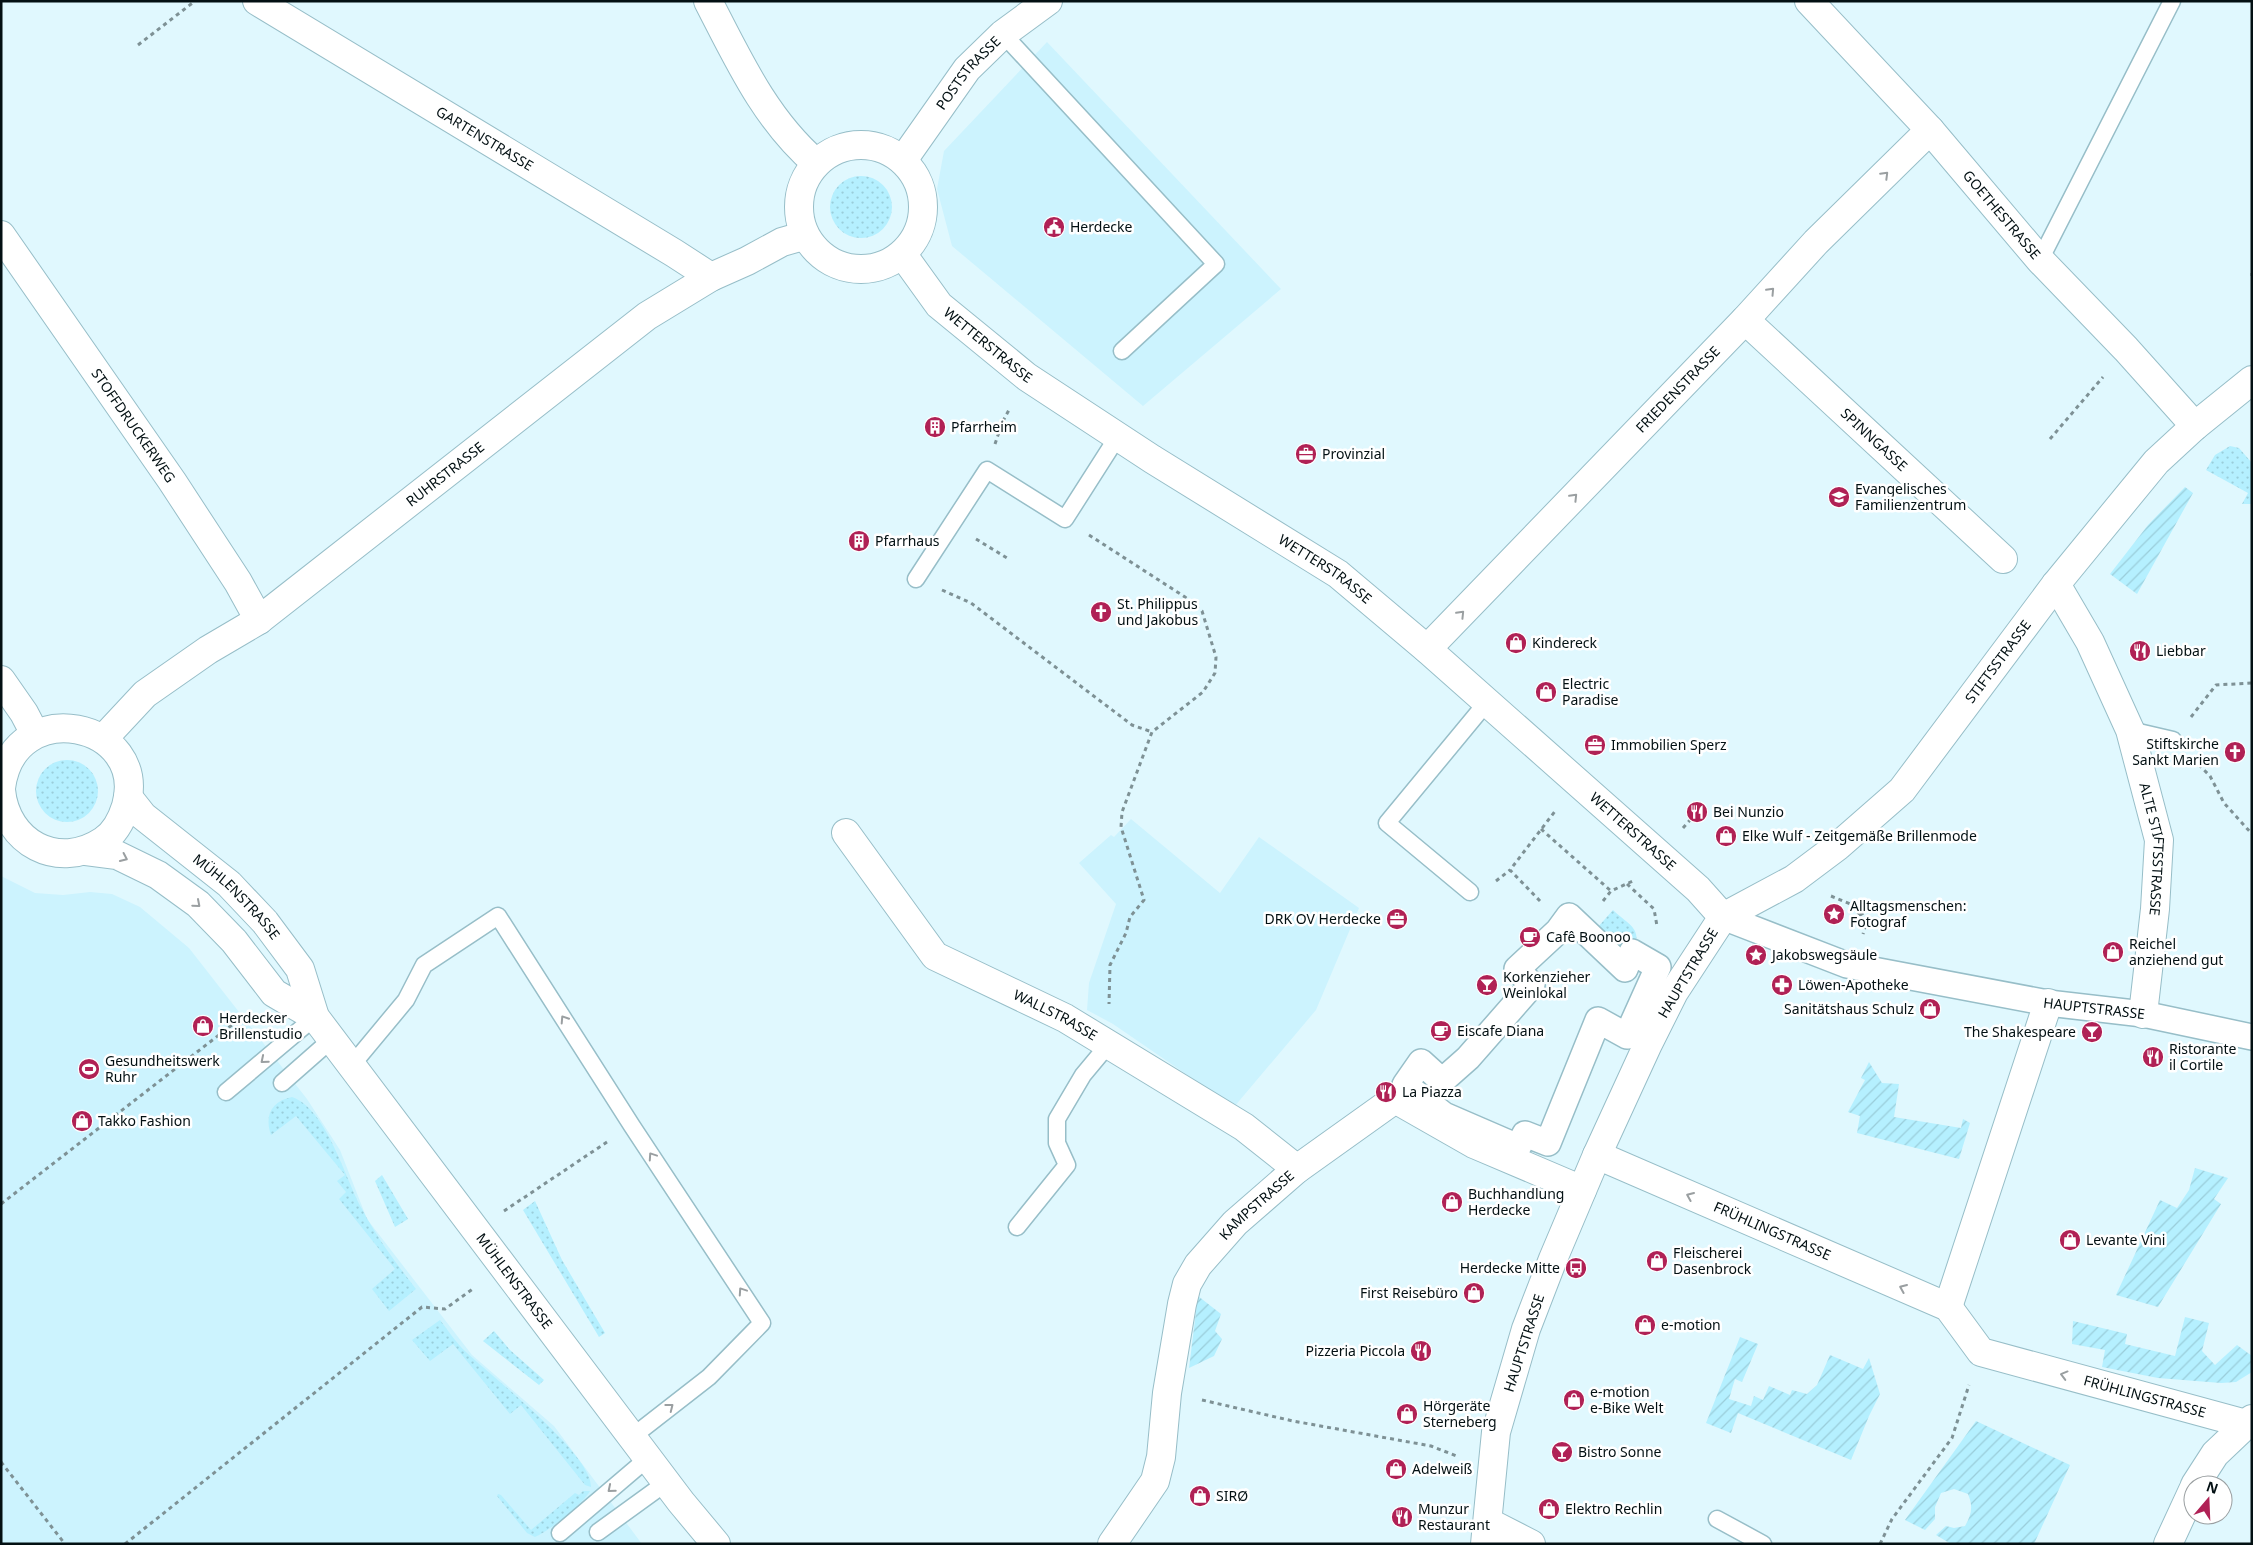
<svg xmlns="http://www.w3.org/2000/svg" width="2253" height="1545" font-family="'Noto Sans',sans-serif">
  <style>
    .built { fill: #ccf3fe }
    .grass { fill: url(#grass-dots) }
    .garden { fill: url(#garden-furrows) }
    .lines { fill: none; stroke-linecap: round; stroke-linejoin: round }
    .service-casing { stroke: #97bec8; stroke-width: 19 }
    .pedestrian-casing { stroke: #97bec8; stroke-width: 28 }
    .minor-casing { stroke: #97bec8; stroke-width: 30 }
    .tertiary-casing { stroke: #97bec8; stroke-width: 30 }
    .secondary-casing { stroke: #97bec8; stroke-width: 30 }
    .path { stroke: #7e9195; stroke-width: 3; stroke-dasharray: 4 4; stroke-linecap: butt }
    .service { stroke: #fff; stroke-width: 16 }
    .pedestrian { stroke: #fff; stroke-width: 25 }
    .minor { stroke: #fff; stroke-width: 28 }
    .tertiary { stroke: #fff; stroke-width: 28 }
    .secondary { stroke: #fff; stroke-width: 28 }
    .oneway { stroke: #9a9fa1 }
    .labels { text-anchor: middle; stroke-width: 5; stroke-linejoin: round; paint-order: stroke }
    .street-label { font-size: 14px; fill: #031013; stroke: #fff }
    .poi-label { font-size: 14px; fill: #031013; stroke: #fff; text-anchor: start }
  </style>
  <defs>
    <pattern id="grass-dots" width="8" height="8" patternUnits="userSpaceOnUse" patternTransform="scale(1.25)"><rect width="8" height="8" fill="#b5f0ff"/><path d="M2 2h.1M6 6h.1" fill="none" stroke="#9acdda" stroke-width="1.8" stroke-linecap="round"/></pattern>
    <pattern id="garden-furrows" width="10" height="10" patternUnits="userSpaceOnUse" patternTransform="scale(1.25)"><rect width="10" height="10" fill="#b5f0ff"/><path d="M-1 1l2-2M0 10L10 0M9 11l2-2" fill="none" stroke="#9acdda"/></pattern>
  </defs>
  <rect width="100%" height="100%" fill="#e0f8fe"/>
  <path class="built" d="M1047,42L1281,289L1143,406L952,246L937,189L944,151Z
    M1131,819L1220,893L1259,837L1359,908L1316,1010L1234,1107L1113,1024L1087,1010L1089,983L1116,904L1079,863L1111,835L1114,837Z
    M1,876L35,893L63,895L90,892L112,894L140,907L189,948L307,1099L340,1150L367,1219L472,1355L554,1426L642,1544H1Z"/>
  <path class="grass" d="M830 207a31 31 0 1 1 62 0a31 31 0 1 1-62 0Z
    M2230,446L2239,448L2252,463V504H2242L2248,493L2206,470L2215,455Z
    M36 791a31 31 0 1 1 62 0a31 31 0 1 1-62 0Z
    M1613,910C1630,926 1644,929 1632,952L1590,936Z
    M292,1097C327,1109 345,1179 362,1209C377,1238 396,1263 416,1289L389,1311L372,1289L395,1269L339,1199L346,1192L337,1181L345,1175L296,1116L271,1135C264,1115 272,1101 292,1097Z
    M382,1175L408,1219L395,1227L375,1181Z
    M535,1201L562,1260L605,1333L599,1337L523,1210Z
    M440,1320C448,1330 456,1343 466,1352C491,1376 593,1455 591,1487L585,1485L521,1405L510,1414L453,1344L430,1361L412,1340Z
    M494,1331L510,1350L544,1380L539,1385L483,1341Z
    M583,1491H590C583,1504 549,1531 535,1537L527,1533L497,1496L498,1494L501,1495L531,1530L575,1493L579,1495Z"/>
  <path class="garden" d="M2185,487L2193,493L2137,594L2110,574L2148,525Z
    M1869,1062L1882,1083L1899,1084L1894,1117L1961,1128L1963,1119L1970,1123L1959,1159L1857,1133L1860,1116L1848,1112L1865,1080L1861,1078Z
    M2195,1168L2228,1178L2214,1199L2221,1204L2158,1307L2116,1295L2160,1200L2177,1208L2189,1190Z
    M1198,1296L1221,1314L1215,1331L1222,1339L1214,1356L1189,1368Z
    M2185,1317L2209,1323L2202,1351L2215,1365L2237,1345L2252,1356V1372L2236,1382L2221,1383L2158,1378L2102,1367L2105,1350L2072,1344L2073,1321L2127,1334L2125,1344L2175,1356Z
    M1740,1337L1758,1344L1742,1382L1735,1379L1729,1399L1751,1406L1754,1396L1763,1400L1769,1386L1790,1395L1792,1390L1807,1394L1817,1385L1830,1355L1863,1369L1869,1358L1880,1394L1869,1416L1851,1460L1738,1413L1731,1433L1706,1423Z
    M1976,1421L2070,1465L2034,1544H1951L1936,1535L1946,1526L1954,1528L1965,1526C1972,1514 1973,1506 1968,1494L1954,1489L1941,1493L1935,1507V1519L1925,1530L1905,1520Z"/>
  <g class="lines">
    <g class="service-casing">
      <path id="service" d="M1003,34L1216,264L1122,351
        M2040,260L2172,1
        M916,579L987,470L1065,519L1118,436
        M2130,730L2173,740
        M1470,892L1387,823L1487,702
        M352,1065L406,1000L424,965L498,916L632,1126L762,1323L709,1377L632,1437
        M282,1083L332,1039
        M226,1092L315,1017
        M1017,1227L1067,1165L1057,1143V1119L1083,1075L1108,1045
        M1717,1519L1763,1544
        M598,1532L667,1482
        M560,1533L648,1458"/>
    </g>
    <g class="pedestrian-casing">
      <g id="pedestrian">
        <path d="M1569,916L1625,969L1632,952L1658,967L1627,1036L1598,1020L1548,1143L1525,1134L1518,1147L1444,1115L1405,1085L1421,1062L1442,1081L1468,1058L1532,985L1517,969L1558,931Z"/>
        <path id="s1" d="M1723,917L1847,965L2048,1003L2143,1014L2252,1037"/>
      </g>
    </g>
    <g class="minor-casing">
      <g id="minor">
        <path id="s2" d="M257,1L674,253L711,277"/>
        <path id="s3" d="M1809,1L1930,130L2040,260L2126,349L2195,426"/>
        <path id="s4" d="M903,160L967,69L1003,34L1048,1"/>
        <path id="s5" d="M1,235L172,481L238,582L259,620"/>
        <path id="s6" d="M903,255L939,305L1027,377L1152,459L1338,574L1427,649L1698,889L1723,917L1674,992L1648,1044L1597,1155L1553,1259L1526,1329L1496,1432L1485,1544"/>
        <path id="s7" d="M1745,320L2003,559"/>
        <path id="s8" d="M2056,584L2090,642L2130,730L2159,840L2155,909L2143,1014"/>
        <path id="s9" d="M1427,649L1745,320L1816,242L1930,130"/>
        <path d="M1,680L24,713L35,734"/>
        <path id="s10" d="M846,833L935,956L1065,1018L1244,1127L1297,1169"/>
        <path id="s11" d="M1597,1155L1948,1307L1981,1352L2246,1424"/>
        <path d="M1948,1307L2048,1003"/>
        <path d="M2195,1485L2215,1454L2252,1419"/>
        <path d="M1488,1522L1531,1544"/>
        <path id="s12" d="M1112,1544L1155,1481L1161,1457L1167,1393L1182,1304L1187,1284L1198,1265L1235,1223L1297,1169L1395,1099L1474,1144L1582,1190"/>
        <path d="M2168,1544L2193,1490"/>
      </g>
    </g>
    <g class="tertiary-casing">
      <g id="tertiary">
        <path id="s13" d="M1723,917L1794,879L1838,846L1902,790L2056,584L2156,462L2195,426L2252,380"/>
      </g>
    </g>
    <g class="secondary-casing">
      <g id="secondary">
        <path d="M708,1C738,59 765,119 816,163"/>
        <circle cx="861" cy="207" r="62"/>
        <path id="s14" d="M103,739L145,694L208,650L259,620L647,316L711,277L747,261L782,242L803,236"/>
        <path d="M1,788C13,692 150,722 126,806C122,819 115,833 103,841C58,871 6,843 1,790"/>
        <path id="s15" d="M128,797L143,816L229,884L265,922L300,969L315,1017L681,1502L716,1544"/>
        <path d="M86,851L117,855L158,875L198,904L234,941L274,993L315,1017"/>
      </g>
    </g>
    <path class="path" d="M138,45L195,1
      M2252,273V276
      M2050,439L2103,377
      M995,444L1002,423L1010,408
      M1089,535L1185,597L1202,611L1216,657L1215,673L1203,692L1152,732L1122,812L1121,827L1144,900L1130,917L1126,933L1110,965L1109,1004
      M976,539L1007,558
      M942,590L971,603L1132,725L1152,732
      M2191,717L2216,685L2252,683
      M2193,759L2210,776L2224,803L2252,834
      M1683,828L1697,812
      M1541,829L1611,891
      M1496,881L1510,870
      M1627,884L1654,909L1657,926
      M1831,896L1853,905L1866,924L1863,934
      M1540,901L1510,870L1556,810
      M1603,901L1611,891L1635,880
      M1860,915L1867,911
      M1,1204L246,1014
      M504,1211L607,1142
      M1202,1400L1293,1421L1431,1446L1459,1457
      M1,1462L65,1544
      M125,1544L422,1307L445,1309L474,1288
      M1880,1544L1892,1519L1952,1438L1969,1385"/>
    <use href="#service" class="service"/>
    <use href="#pedestrian" class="pedestrian"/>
    <use href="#minor" class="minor"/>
    <use href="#tertiary" class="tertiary"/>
    <use href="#secondary" class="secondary"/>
  </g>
  <defs><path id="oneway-chevron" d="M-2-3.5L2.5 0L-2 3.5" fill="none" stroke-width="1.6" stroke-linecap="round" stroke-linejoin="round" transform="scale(1.25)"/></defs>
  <g class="oneway">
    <use href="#oneway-chevron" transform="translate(1885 175) rotate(-45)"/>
    <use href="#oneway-chevron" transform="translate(1771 291) rotate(-47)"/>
    <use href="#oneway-chevron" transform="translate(1574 497) rotate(-46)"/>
    <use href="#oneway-chevron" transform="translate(1461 614) rotate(-46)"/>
    <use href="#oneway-chevron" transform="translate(124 858) rotate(25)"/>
    <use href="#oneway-chevron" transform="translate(197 904) rotate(41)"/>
    <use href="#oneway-chevron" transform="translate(564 1019) rotate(-123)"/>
    <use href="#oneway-chevron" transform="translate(264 1060) rotate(140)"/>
    <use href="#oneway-chevron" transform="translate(652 1156) rotate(-124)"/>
    <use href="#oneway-chevron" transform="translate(1690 1196) rotate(-157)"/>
    <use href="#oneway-chevron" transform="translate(1903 1288) rotate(-157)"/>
    <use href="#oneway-chevron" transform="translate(742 1291) rotate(-124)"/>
    <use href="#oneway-chevron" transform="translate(2064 1375) rotate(-165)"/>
    <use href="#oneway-chevron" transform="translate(670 1407) rotate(-38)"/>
    <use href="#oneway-chevron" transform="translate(611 1489) rotate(140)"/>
  </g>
  <defs>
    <g id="civic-disc" transform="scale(1.125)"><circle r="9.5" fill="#b02155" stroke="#fff"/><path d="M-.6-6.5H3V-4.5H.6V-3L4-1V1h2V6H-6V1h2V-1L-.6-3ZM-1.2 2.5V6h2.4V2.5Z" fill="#fff"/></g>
    <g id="building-disc" transform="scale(1.125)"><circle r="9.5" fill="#b02155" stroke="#fff"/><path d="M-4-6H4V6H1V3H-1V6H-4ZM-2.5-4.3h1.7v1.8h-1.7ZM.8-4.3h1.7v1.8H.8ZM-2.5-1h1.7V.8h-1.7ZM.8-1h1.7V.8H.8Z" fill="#fff"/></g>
    <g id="office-disc" transform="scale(1.125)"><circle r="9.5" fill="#b02155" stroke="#fff"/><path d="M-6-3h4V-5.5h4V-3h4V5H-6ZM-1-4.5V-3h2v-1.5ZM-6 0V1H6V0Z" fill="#fff"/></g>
    <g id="school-disc" transform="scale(1.125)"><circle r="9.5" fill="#b02155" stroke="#fff"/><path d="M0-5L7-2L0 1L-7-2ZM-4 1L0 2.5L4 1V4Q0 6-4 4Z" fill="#fff"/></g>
    <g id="church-disc" transform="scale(1.125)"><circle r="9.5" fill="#b02155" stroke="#fff"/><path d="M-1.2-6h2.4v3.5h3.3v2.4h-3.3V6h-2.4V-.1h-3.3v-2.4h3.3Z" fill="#fff"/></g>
    <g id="shop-disc" transform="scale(1.125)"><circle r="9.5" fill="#b02155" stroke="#fff"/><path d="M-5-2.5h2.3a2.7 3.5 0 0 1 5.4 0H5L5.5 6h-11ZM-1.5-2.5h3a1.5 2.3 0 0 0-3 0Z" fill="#fff"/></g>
    <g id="restaurant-disc" transform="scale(1.125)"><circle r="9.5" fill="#b02155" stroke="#fff"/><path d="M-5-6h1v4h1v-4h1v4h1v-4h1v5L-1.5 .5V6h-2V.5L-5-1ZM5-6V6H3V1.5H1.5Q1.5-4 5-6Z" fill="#fff"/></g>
    <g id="sight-disc" transform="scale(1.125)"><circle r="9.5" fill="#b02155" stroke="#fff"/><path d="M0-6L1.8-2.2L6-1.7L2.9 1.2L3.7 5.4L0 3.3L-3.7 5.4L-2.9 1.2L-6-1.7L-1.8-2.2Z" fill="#fff"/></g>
    <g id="cafe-disc" transform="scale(1.125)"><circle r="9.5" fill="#b02155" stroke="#fff"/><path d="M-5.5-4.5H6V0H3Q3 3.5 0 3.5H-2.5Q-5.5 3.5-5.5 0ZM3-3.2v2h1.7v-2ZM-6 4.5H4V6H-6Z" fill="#fff"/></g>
    <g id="bar-disc" transform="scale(1.125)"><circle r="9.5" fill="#b02155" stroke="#fff"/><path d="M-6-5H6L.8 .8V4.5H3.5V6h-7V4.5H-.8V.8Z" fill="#fff"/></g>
    <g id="pharmacy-disc" transform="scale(1.125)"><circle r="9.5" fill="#b02155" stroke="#fff"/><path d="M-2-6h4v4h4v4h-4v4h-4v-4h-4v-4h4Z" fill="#fff"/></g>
    <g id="stadium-disc" transform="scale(1.125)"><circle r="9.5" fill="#b02155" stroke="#fff"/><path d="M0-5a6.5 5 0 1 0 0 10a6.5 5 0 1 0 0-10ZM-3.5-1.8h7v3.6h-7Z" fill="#fff"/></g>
    <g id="bus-disc" transform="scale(1.125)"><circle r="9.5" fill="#b02155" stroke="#fff"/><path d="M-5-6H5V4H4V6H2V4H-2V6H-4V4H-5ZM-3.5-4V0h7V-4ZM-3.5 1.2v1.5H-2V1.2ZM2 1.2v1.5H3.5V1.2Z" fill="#fff"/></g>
  </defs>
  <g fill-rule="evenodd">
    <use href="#civic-disc" x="1054" y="227"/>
    <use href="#building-disc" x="935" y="427"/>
    <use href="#office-disc" x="1306" y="454"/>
    <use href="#school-disc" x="1839" y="497"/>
    <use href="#building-disc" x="859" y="541"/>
    <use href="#church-disc" x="1101" y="612"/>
    <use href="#shop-disc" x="1516" y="643"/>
    <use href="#restaurant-disc" x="2140" y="651"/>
    <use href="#shop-disc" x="1546" y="692"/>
    <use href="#office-disc" x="1595" y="745"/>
    <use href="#church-disc" x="2235" y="752"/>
    <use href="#restaurant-disc" x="1697" y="812"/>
    <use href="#shop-disc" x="1726" y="836"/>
    <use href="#sight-disc" x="1834" y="914"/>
    <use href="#office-disc" x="1397" y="919"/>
    <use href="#cafe-disc" x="1530" y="937"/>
    <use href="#shop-disc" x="2113" y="952"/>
    <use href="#sight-disc" x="1756" y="955"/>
    <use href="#bar-disc" x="1487" y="985"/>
    <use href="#pharmacy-disc" x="1782" y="985"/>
    <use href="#shop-disc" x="1930" y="1009"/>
    <use href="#shop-disc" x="203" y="1026"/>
    <use href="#cafe-disc" x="1441" y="1031"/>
    <use href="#bar-disc" x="2092" y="1032"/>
    <use href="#restaurant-disc" x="2153" y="1057"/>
    <use href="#stadium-disc" x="89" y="1069"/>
    <use href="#restaurant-disc" x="1386" y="1092"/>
    <use href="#shop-disc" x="82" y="1121"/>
    <use href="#shop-disc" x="1452" y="1202"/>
    <use href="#shop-disc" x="2070" y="1240"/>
    <use href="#shop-disc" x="1657" y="1261"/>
    <use href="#bus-disc" x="1576" y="1268"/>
    <use href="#shop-disc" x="1474" y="1293"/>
    <use href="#shop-disc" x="1645" y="1325"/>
    <use href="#restaurant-disc" x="1421" y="1351"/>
    <use href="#shop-disc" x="1574" y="1400"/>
    <use href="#shop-disc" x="1407" y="1414"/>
    <use href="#bar-disc" x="1562" y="1452"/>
    <use href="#shop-disc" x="1396" y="1469"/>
    <use href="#shop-disc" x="1200" y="1496"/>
    <use href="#shop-disc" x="1549" y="1509"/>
    <use href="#restaurant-disc" x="1402" y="1517"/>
  </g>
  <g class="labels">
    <g class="street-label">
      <text dy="5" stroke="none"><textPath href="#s4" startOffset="109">POSTSTRASSE</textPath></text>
      <text dy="5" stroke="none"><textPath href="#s2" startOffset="266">GARTENSTRASSE</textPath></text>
      <text dy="5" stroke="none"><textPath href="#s3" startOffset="288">GOETHESTRASSE</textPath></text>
      <text dy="5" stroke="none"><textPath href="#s6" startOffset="125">WETTERSTRASSE</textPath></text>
      <text dy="5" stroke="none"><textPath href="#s9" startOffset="361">FRIEDENSTRASSE</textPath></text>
      <text dy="5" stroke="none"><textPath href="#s5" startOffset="232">STOFFDRUCKERWEG</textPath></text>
      <text dy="5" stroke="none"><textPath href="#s7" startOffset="176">SPINNGASSE</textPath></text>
      <text dy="5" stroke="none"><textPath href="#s14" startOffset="434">RUHRSTRASSE</textPath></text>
      <text dy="5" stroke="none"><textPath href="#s6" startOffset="530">WETTERSTRASSE</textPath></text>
      <text dy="5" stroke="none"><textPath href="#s13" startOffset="381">STIFTSSTRASSE</textPath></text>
      <text dy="5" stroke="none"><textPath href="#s6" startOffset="935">WETTERSTRASSE</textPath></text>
      <text dy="5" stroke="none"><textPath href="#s8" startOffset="286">ALTE STIFTSSTRASSE</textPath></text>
      <text dy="5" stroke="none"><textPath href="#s15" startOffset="148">MÜHLENSTRASSE</textPath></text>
      <text transform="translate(1688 973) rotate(-59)" y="5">HAUPTSTRASSE</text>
      <text dy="5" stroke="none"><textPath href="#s1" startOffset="384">HAUPTSTRASSE</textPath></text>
      <text dy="5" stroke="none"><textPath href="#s10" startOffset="286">WALLSTRASSE</textPath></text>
      <text dy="5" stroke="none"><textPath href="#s12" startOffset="382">KAMPSTRASSE</textPath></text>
      <text dy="5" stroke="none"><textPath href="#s11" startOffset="191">FRÜHLINGSTRASSE</textPath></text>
      <text dy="5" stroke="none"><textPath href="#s15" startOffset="626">MÜHLENSTRASSE</textPath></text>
      <text transform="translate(1524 1343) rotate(-72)" y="5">HAUPTSTRASSE</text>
      <text dy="5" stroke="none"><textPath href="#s11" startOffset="608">FRÜHLINGSTRASSE</textPath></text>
    </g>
    <g class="poi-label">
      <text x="1070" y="232">Herdecke</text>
      <text x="951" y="432">Pfarrheim</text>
      <text x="1322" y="459">Provinzial</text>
      <text x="1855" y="494">Evangelisches<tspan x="1855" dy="16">Familienzentrum</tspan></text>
      <text x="875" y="546">Pfarrhaus</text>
      <text x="1117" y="609">St. Philippus<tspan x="1117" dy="16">und Jakobus</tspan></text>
      <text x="1532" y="648">Kindereck</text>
      <text x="2156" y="656">Liebbar</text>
      <text x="1562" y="689">Electric<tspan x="1562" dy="16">Paradise</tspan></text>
      <text x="2219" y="749" text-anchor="end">Stiftskirche<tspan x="2219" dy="16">Sankt Marien</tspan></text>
      <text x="1611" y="750">Immobilien Sperz</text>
      <text x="1713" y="817">Bei Nunzio</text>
      <text x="1742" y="841">Elke Wulf - Zeitgemäße Brillenmode</text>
      <text x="1850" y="911">Alltagsmenschen:<tspan x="1850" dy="16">Fotograf</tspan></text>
      <text x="1381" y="924" text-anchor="end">DRK OV Herdecke</text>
      <text x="1546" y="942">Cafê Boonoo</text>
      <text x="2129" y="949">Reichel<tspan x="2129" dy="16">anziehend gut</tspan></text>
      <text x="1772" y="960">Jakobswegsäule</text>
      <text x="1503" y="982">Korkenzieher<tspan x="1503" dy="16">Weinlokal</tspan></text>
      <text x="1798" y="990">Löwen-Apotheke</text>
      <text x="1914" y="1014" text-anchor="end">Sanitätshaus Schulz</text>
      <text x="219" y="1023">Herdecker<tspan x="219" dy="16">Brillenstudio</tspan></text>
      <text x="1457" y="1036">Eiscafe Diana</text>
      <text x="2076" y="1037" text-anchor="end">The Shakespeare</text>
      <text x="2169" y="1054">Ristorante<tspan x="2169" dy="16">il Cortile</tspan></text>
      <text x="105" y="1066">Gesundheitswerk<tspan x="105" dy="16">Ruhr</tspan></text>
      <text x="1402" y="1097">La Piazza</text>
      <text x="98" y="1126">Takko Fashion</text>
      <text x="1468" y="1199">Buchhandlung<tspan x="1468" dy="16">Herdecke</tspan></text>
      <text x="2086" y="1245">Levante Vini</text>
      <text x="1673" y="1258">Fleischerei<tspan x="1673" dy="16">Dasenbrock</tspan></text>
      <text x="1560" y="1273" text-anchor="end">Herdecke Mitte</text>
      <text x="1458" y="1298" text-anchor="end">First Reisebüro</text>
      <text x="1661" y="1330">e-motion</text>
      <text x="1405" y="1356" text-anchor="end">Pizzeria Piccola</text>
      <text x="1590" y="1397">e-motion<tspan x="1590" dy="16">e-Bike Welt</tspan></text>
      <text x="1423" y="1411">Hörgeräte<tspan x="1423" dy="16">Sterneberg</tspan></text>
      <text x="1578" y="1457">Bistro Sonne</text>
      <text x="1412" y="1474">Adelweiß</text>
      <text x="1216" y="1501">SIRØ</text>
      <text x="1418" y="1514">Munzur<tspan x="1418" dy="16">Restaurant</tspan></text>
      <text x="1565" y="1514">Elektro Rechlin</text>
    </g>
  </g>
  <rect width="2253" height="1545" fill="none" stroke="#031013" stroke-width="5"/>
  <g transform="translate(2208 1500) rotate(19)"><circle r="24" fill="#ffffff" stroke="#9a9fa1"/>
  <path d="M0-4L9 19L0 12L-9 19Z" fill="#b02155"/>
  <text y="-8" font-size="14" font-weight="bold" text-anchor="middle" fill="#031013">N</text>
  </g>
</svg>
